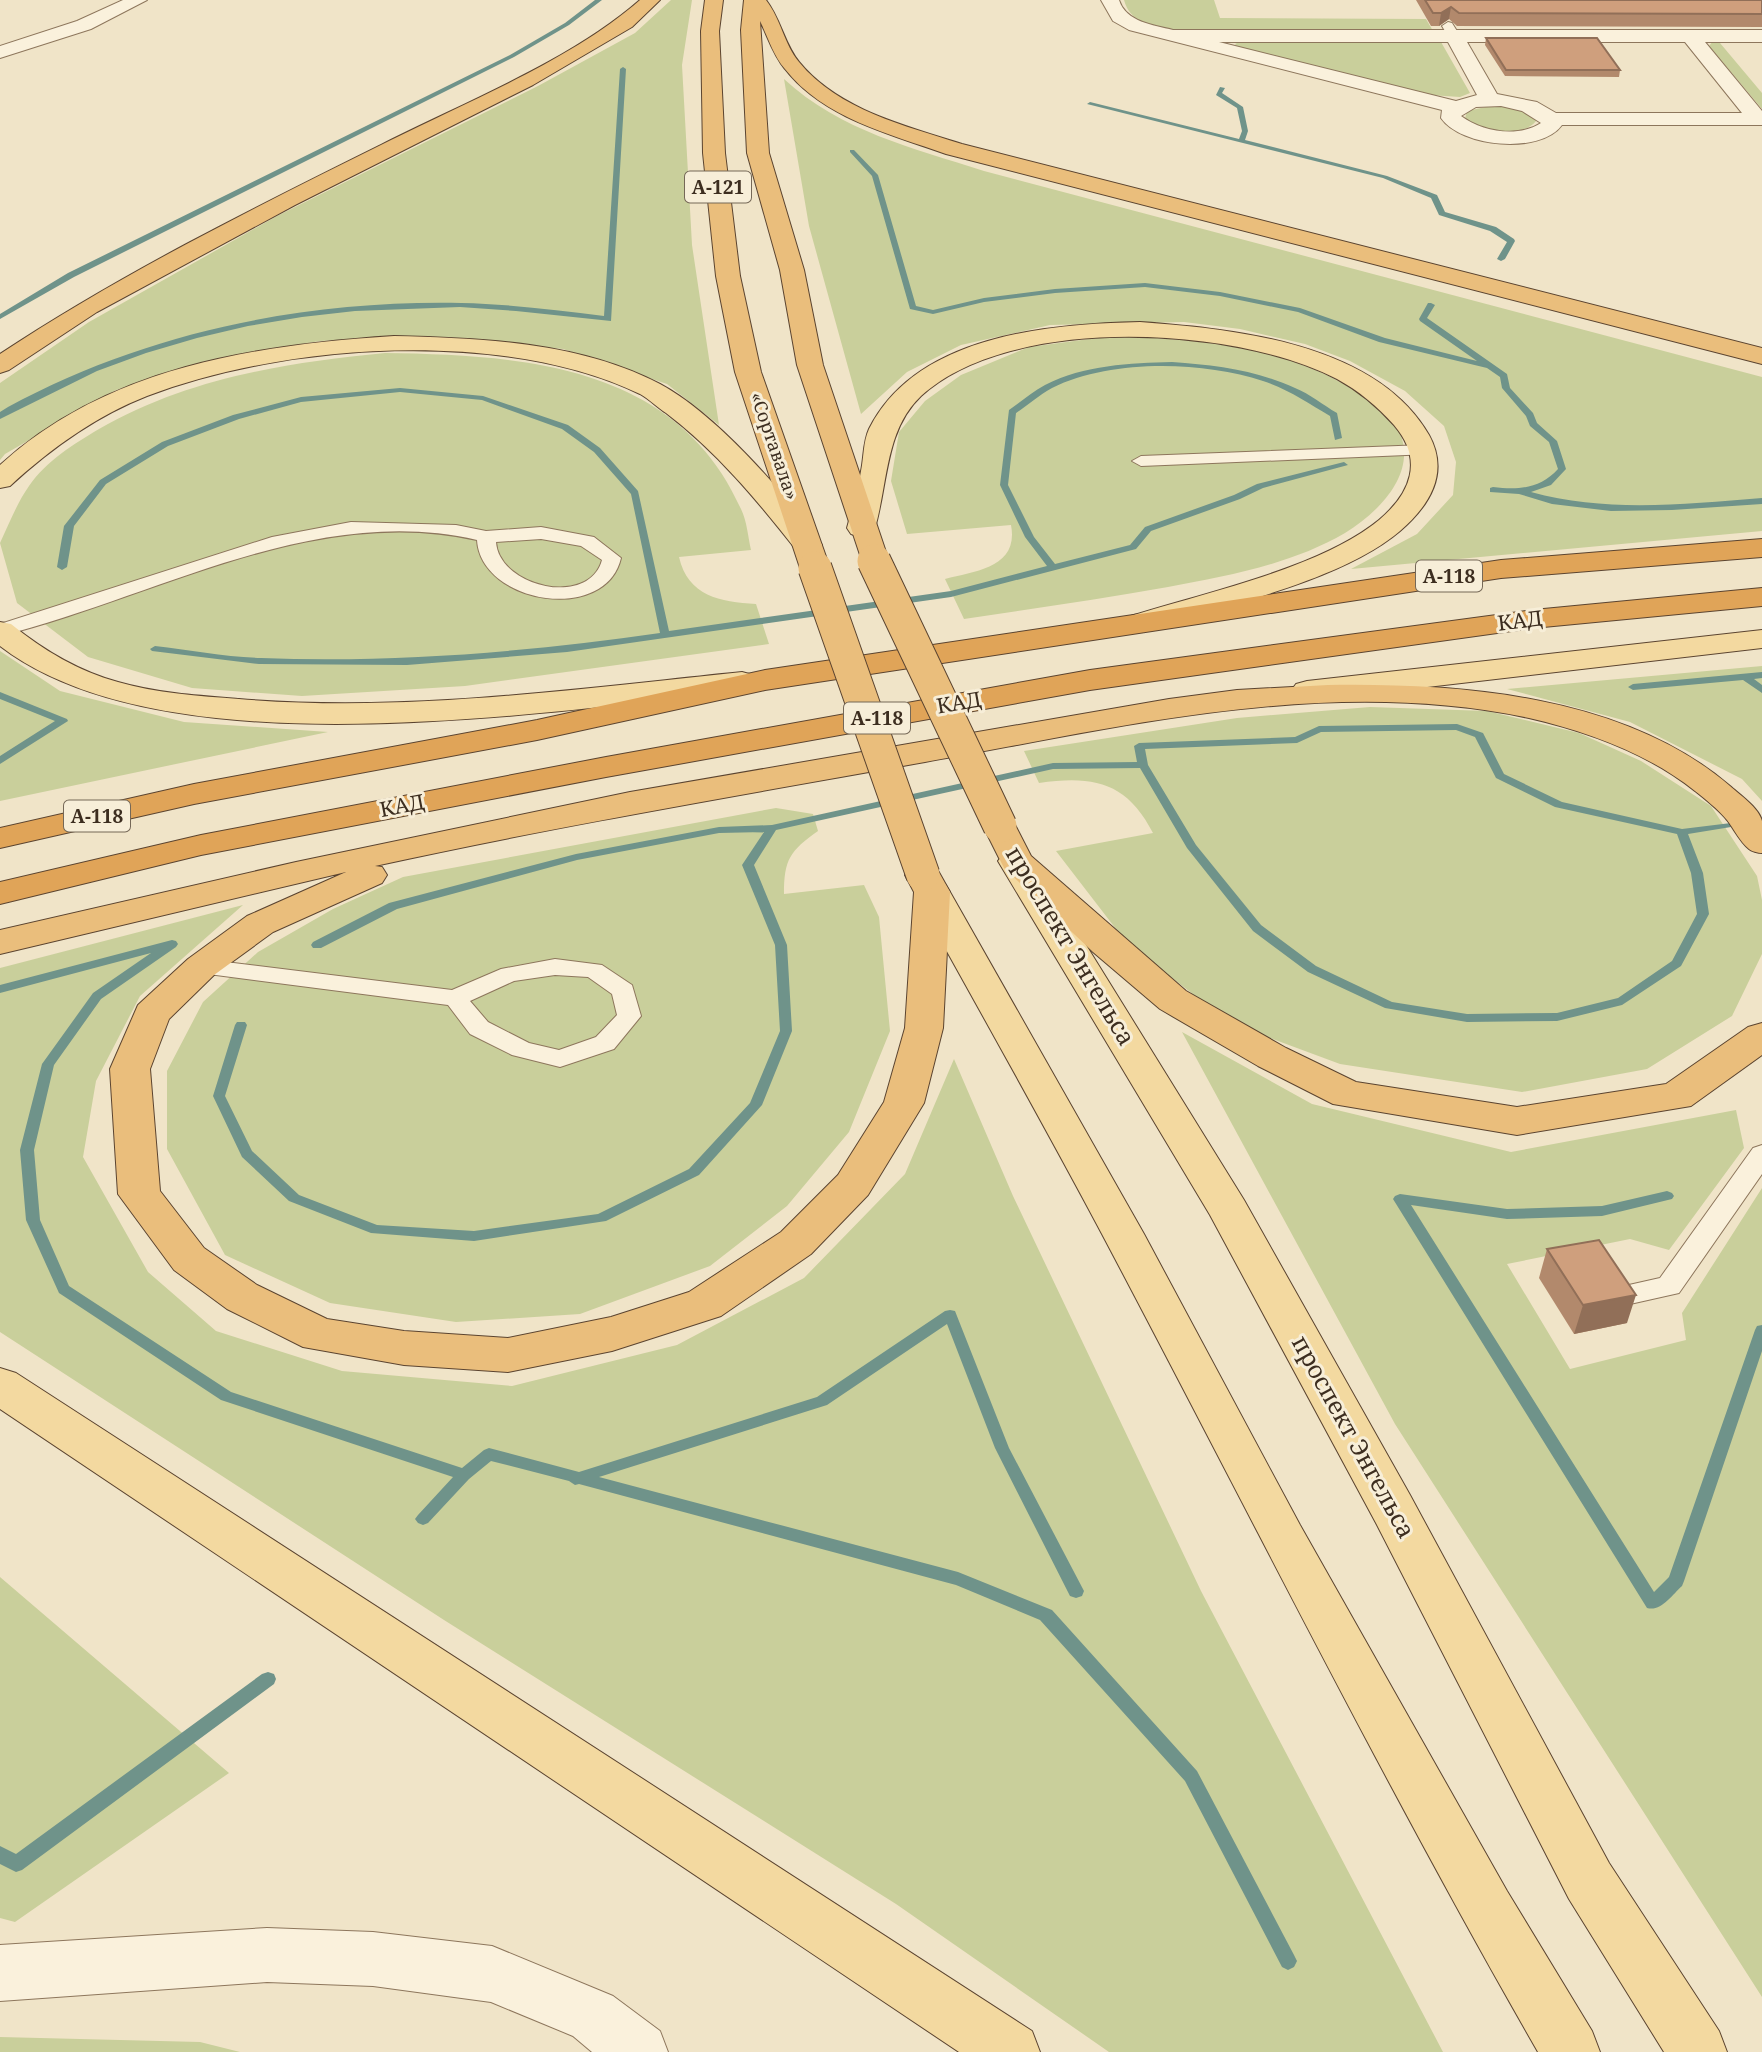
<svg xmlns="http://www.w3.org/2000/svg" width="1762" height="2052" font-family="'Noto Serif',serif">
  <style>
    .green { fill: #c9cf9b }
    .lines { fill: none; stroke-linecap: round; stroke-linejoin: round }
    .stream { fill: #6f938a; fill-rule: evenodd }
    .service-casing { stroke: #8d765c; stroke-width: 2 }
    .minor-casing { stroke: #8d765c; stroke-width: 2 }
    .primary-casing { stroke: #5b4430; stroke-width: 2 }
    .trunk-casing { stroke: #5b4430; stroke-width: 2 }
    .motorway-casing { stroke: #5b4430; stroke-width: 2 }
    .service { fill: #faf1dc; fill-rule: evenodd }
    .minor { fill: #faf1dc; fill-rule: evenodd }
    .primary { fill: #f3d9a0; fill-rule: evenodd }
    .trunk { fill: #eabe7c; fill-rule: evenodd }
    .motorway { fill: #e0a458; fill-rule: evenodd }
    .trunk-bridge-casing { stroke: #5b4430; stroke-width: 35; stroke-linecap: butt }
    .trunk-bridge { stroke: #eabe7c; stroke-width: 33 }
    .wall { fill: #b2896c }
    .shaded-wall { fill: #916f58 }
    .building { fill: #cf9f7d; stroke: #916f58; stroke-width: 2 }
    .labels { text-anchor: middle; stroke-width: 6; stroke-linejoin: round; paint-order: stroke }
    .far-street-label { font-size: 18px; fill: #3d2e20; stroke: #f7eed8 }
    .shield { fill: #f7eed8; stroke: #756857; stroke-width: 2 }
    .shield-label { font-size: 19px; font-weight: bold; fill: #3d2e20 }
    .street-label { font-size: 21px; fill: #3d2e20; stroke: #f7eed8 }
    .near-street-label { font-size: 24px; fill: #3d2e20; stroke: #f7eed8 }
  </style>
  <rect width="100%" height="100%" fill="#f0e4c8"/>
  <path class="green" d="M671,0H692L682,65L692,245L719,425L667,384L563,349L417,336L320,341L227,357L116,390L5,454L0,460V383L89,322L277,216L538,86L635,33Z
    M1124,0H1214L1220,18L1426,19L1433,31L1173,30C1152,26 1130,23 1124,0Z
    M1713,41L1735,43H1720L1762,93V109L1709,46Z
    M1239,42H1441L1470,93L1460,97L1430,95L1237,47L1235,44Z
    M784,79C840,131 913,148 984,171L1762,377V531L1351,569L1417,534L1453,495L1456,462L1444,426L1405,391L1350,361L1305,344L1240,329L1184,322L1050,325L961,345L907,372L861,414L809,226Z
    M1495,105L1519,109L1534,116L1536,121C1522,139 1481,131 1465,119L1467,111Z
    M1112,336C1200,339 1292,346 1366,398C1386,413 1406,428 1404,457C1402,489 1371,517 1345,533C1292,564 1228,576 1168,587C1100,599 1032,609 964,619L945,579C977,571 1019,567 1011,525L907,534L891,481L899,432L925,401L961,375L1029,347Z
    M385,353C521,355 677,364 741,509C747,521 748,537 751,550L679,557C688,596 720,602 756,604L769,644L465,686L302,696L192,688L88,657L17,603L0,543C9,524 17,503 29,486C46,461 74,444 99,429C188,378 284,363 385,353Z
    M0,651L60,691L184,722L328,732L0,801Z
    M1762,666V801L1742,779L1630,722L1507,689Z
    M1370,707L1487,711L1579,733L1641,761L1711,806L1757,876L1762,900V954L1732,1016L1647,1069L1522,1092L1340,1064L1230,1023L1126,942L1056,851L1153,833C1127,782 1093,775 1039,783L1024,751L1237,718Z
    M776,808L813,814L818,831C790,851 784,859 784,894L864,885L879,917L890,1031L849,1132L787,1206L710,1266L580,1314L456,1322L330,1303L225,1255L167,1149V1071L203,1002L258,952L333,909L403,877Z
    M243,905L140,996L96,1081L83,1157L148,1272L216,1331L342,1371L512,1386L677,1345L804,1278L905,1174L954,1059L1013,1196L1201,1591L1443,2052H1109L896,1904L444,1620L0,1332V968Z
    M1182,1032L1312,1104L1511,1152L1736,1110L1744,1148L1669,1250L1630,1239L1507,1264L1570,1369L1686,1340L1682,1313L1762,1188V1997L1395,1424Z
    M0,1577L229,1773L15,1922L0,1918Z
    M0,2037L200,2042L240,2052H0Z"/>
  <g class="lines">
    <path class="stream" d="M595,0H602L569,25L514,57L74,277L0,319V314L68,273L510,55L565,23Z
      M623,67L626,69L611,321L516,311L460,307L355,311L302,317L248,326L197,338L146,353L97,371L0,419V412L8,407C146,332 305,300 461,303C509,304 557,310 604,316L620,69Z
      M1220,87L1225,88L1222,93L1243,107L1248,131L1245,140L1387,176L1437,195L1445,212L1496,227L1514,239L1515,241L1505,259L1501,261L1497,259L1507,242L1490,231L1439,215L1431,198L1383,178L1087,104L1090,102L1239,139L1242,131L1237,108L1216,95Z
      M850,150H854L878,175L916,306L933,310L984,298L1055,289L1145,283L1220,292L1300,308L1385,338L1477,361L1420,321L1419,319L1428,303H1431L1435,305L1427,318L1507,374L1510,388L1533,413L1537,423L1557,441L1566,469L1551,485L1531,492C1607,513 1684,504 1762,498V504L1672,510L1611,511L1552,504L1519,494L1490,492V488L1493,487C1518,490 1540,489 1558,469L1549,442L1530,426L1526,416L1502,388L1500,377L1487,368L1379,342L1298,312L1220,296L1145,287L1055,293L984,302L933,314L910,309L872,176L850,152Z
      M1172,362C1215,365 1256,370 1295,388C1310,394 1323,405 1337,413L1342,438L1335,440L1330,416C1308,403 1288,389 1263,381C1201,361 1111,359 1052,388C1039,395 1028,405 1016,413L1008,485L1034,537L1055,564L1130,545L1145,527L1234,495L1257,484L1344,462L1348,465L1263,488L1240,499L1151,531L1136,549L951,597L567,652L407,665L259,664L152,651L150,649L155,646C190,650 226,657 261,658C395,663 527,652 660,633L631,494L594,452L562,429L482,400L400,392L301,402L239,419L168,446L106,484L74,526L67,567L62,570L57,567L64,526L100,480L162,442L233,415L301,397L400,388L483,396L568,425L600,448L638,491L669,631L951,591L1047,566L1025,537L1000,485L1009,410C1021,402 1032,392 1045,385C1084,365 1130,363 1172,362Z
      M1762,672V678L1754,679L1762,685V693L1743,680L1633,690L1628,687L1633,684Z
      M0,692L67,719L68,721L0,764V756L55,721L0,699Z
      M1457,724L1483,733L1504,774L1562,802L1682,829L1731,823L1732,825L1731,827L1688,834L1703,873L1709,914L1681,966L1622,1005L1557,1021L1467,1022L1385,1008L1308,972L1253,931L1187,848L1140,768L1053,769L776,830L754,865L787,945L792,1031L762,1105L699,1175L606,1221L474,1241L371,1233L289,1201L242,1157L213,1096L235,1025L237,1022H245L247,1025L225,1096L252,1151L299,1195L377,1225L474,1231L598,1214L689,1169L750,1103L780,1031L775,945L742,865L764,832L719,833L577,860L397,909L321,948H313L311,945L313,942L389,903L576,854L719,827L772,825L1053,763L1137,762L1134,746L1139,743L1295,737L1319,726ZM1456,730L1475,737L1496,778L1555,807L1677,834L1691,873L1697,914L1672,961L1618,998L1557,1013L1467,1014L1392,1002L1316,966L1261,925L1196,845L1148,765L1145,749L1297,743L1321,732Z
      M172,940L176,941L178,944L176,947L101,999L54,1065L34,1150L40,1220L69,1286L231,1392L462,1468L484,1450L489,1448L579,1472L817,1397L945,1311L950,1310L955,1311L1009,1448L1084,1591L1082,1596L1076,1598L1070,1596L995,1448L947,1324L827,1405L599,1477L958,1572L1052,1610L1197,1771L1294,1955L1297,1961L1294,1967L1288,1970L1282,1967L1185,1781L1040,1620L956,1585L579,1484L575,1485L569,1481L491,1461L469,1479L428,1523L423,1525L418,1523L415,1519L418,1515L453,1477L221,1400L59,1293L26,1220L20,1150L42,1064L93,993L151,953L0,993V985Z
      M1667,1191L1672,1193L1674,1196L1672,1199L1602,1216L1507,1219L1411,1205L1654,1592L1669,1577L1755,1330L1757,1326L1762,1325V1351L1684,1581L1682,1586C1672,1595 1661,1612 1647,1608L1393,1199L1395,1196L1400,1194L1507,1209L1602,1206Z
      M268,1672L274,1674L276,1679L274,1684L22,1870L16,1872L0,1864V1846L16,1854L262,1674Z"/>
    <g class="service-casing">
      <path id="service" d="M1448,22L1452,23L1460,36L1458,39L1448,36L1442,26Z
        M1424,445L1433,450L1430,454L1141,466L1132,461L1141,456Z
        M351,522L456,525L486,531L541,527L594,537L621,558C606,624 481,604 477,540C315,502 154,598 0,636V624L272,537ZM541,539L581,546L602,560C589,608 499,587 496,542Z
        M201,959L452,990L501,969L555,959L602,965L632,985L641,1016L614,1049L560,1067L512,1055L470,1034L448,1005L193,972L189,967L193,962ZM555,975L588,977L612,994L617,1015L596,1037L559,1050L529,1043L488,1022L470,1001L514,981Z
        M1762,1145V1174L1679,1293L1630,1304L1620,1301L1616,1294L1620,1287L1660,1278L1753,1148Z"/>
    </g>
    <g class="minor-casing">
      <path id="minor" d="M123,0H147L91,29L0,58V46L77,21Z
        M1101,0H1119C1126,22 1153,25 1173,30H1762V42H1705L1762,111V125H1562C1540,155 1461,147 1441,118L1442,110L1129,30L1113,21ZM1219,42H1448L1477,95L1456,101ZM1467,42H1685L1742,113H1556L1537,102L1497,94ZM1501,106L1522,111L1541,123C1518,138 1483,132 1461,116L1476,107Z
        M267,1928L373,1932L492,1946L613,1996L660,2031L668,2052H592L573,2036L491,2002L373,1986L267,1982L0,2001V1945Z"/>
    </g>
    <g class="primary-casing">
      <path id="primary" d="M1140,322C1235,329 1376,343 1429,435C1450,473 1429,506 1400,531C1341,581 1224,606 1150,629L1139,632L1128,629L1124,623L1128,617C1203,593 1319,569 1379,520C1411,493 1424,460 1394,425C1377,406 1359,391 1337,379C1235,326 1011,314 921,396C885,430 888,483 875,528L871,534L861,537L851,534L847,528C852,509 858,490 861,471C864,457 863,442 869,429C916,335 1048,324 1140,322Z
        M394,336C482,338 580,342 660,384C716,414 785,493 822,545L817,551L807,554L797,551C757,500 717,452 666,413C657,407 649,399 640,394C504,328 286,343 147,396C96,416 50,449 10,486L0,488V465C107,367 255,345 394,336Z
        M0,622L11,624C43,650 78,671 118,682C156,693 199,696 239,699C407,713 575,689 742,672L753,675L758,682L753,689L742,692C543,711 165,773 0,646Z
        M1762,630V648L1307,701L1296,698L1291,691L1296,684L1307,681Z
        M1016,850L1028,854L1034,861L1244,1200L1410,1495L1609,1863L1719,2031L1727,2052H1664L1569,1899L1376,1523L1210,1215L998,861L1004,854Z
        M932,881L945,884L950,892L1144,1234L1300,1525L1507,1891L1592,2031L1600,2052H1538C1384,1784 1247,1508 1102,1234C1041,1119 977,1006 914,892L919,884Z
        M0,1368L16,1373L1032,2031L1040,2052H959L0,1409Z"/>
    </g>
    <g class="trunk-casing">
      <path id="trunk" d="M640,0H660L632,27L533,85L295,205L97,312L9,370L0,373V354C124,272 258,206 391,140C471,100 573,59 640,0Z
        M705,0H723L719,31L725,153L740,276L761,372L830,568L825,574L815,577L805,574L800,568L735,372L716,276L703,153L701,31Z
        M744,0H766C781,19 784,44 799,62C838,110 906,126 962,144L1762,348V364L946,154C890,134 823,118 785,69C773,55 768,37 760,21L769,153L804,270L823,365L889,561L884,567L874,570L864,567L797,365L780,270L747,153L741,30Z
        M1328,685C1461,683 1624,695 1730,786C1740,795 1759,808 1762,821C1762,831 1762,844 1762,853C1758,853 1751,851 1749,849C1740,842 1734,829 1727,820C1718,809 1705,799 1695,791C1649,754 1586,731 1529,718C1328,675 1122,727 925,762C741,795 557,826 375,866L382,867L387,875L382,883L273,932L214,975L169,1019L150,1069L160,1191L204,1248L257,1285L327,1319L404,1331L508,1338L611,1317L689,1292L781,1232L838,1175L884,1102L905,1028L914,892L905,875L910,867L923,864L936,867L950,892L943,1028L924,1103L868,1195L811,1254L721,1316L612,1351L508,1372L404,1365L303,1347L227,1309L174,1270L118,1194L110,1069L138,1005L188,959L247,916L346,872L0,954V930L296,862L630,792L1169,699L1237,690Z
        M1000,816L1012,819L1031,856L1186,991L1286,1048L1356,1082L1517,1107L1666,1084L1748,1027L1762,1023V1055L1691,1106L1517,1135L1333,1104L1258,1066L1160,1009L1093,952L1004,868L983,826L988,819Z"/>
    </g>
    <g class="motorway-casing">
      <path id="motorway" d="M1762,539V557L1501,578L765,690L537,740L194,804L0,848V828L194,784L537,720L765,670L1501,560Z
        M1762,588V606L1533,628L1090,690L606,777L201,855L0,904V882L201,835L606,757L1090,670L1533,610Z"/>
    </g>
    <use href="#service" class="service"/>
    <use href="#minor" class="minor"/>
    <use href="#primary" class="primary"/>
    <use href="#trunk" class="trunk"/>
    <use href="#motorway" class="motorway"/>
    <g class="trunk-bridge-casing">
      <path id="trunk-bridge" d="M874,561L1000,826
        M815,568L923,875"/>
    </g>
    <use href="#trunk-bridge" class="trunk-bridge"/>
  </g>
  <path class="wall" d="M1416,0H1762V27L1457,26L1449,19L1439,26H1431Z
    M1486,38L1620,70L1619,77L1505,76L1485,45Z
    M1547,1249L1627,1323L1574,1334L1539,1278Z"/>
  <path class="shaded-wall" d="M1451,7L1449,19L1439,26L1441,13Z
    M1636,1295L1627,1323L1574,1334L1583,1305Z"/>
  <path class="building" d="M1425,0H1762V14L1459,13L1451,7L1441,13H1433Z
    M1486,38H1597L1620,70H1506Z
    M1599,1240L1636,1295L1583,1305L1547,1249Z"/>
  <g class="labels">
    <g class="far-street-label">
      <text transform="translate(774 446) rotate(71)" y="6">«Сортавала»</text>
    </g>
    <g class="shield">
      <rect x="685" y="171.5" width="66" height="31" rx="5"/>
      <rect x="1416" y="560.5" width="66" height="31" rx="5"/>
      <rect x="844" y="702.5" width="66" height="31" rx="5"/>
      <rect x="64" y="800.5" width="66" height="31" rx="5"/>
    </g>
    <g class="shield-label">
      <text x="718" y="194">А-121</text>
      <text x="1449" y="583">А-118</text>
      <text x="877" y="725">А-118</text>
      <text x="97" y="823">А-118</text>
    </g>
    <g class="street-label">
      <text transform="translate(1520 621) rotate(-7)" y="7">КАД</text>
      <text transform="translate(959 703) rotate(-10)" y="7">КАД</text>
      <text transform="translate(402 806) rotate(-11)" y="7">КАД</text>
    </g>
    <g class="near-street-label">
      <text transform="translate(1070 946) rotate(59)" y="8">проспект Энгельса</text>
      <text transform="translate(1353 1437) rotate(61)" y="8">проспект Энгельса</text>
    </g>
  </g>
</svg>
